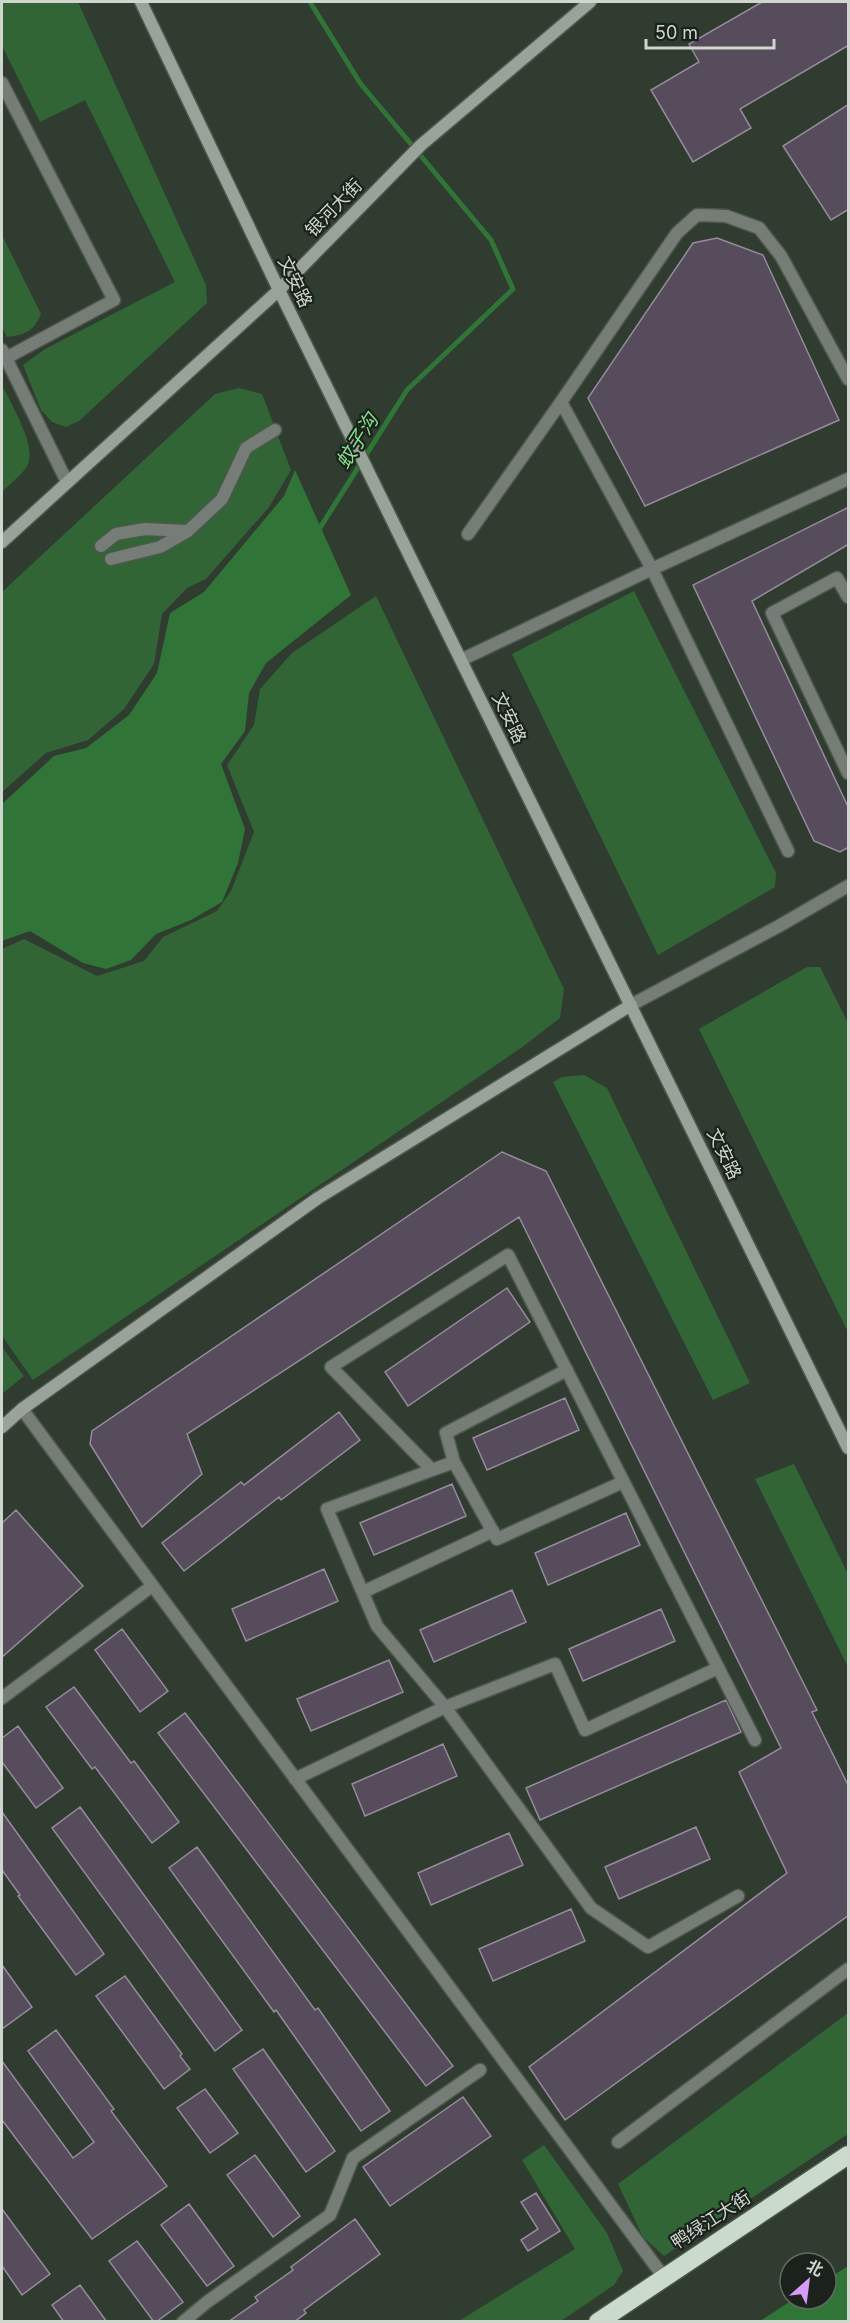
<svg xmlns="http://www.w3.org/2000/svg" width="850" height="2323" font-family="Inter,'Noto Sans SC',sans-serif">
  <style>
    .green { fill: #316536 }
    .water { fill: #307537 }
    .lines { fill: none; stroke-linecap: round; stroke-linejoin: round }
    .stream { stroke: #307537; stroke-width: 5 }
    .building { fill: #564c5c; stroke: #958b9c; stroke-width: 1.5 }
    .street-casing { stroke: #4c584c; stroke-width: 15 }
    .secondary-casing { stroke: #4c584c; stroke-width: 15 }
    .highway-casing { stroke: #4c584c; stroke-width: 21 }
    .street { stroke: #767c76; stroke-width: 12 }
    .secondary { stroke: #99a399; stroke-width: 12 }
    .highway { stroke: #cbdbcb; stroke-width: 18 }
    .labels { text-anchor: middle; stroke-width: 4.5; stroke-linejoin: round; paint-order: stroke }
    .street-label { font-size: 18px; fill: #ced6ce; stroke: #1b211b }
    .water-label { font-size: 20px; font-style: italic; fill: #84e08a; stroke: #1b211b }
  </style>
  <rect width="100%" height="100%" fill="#2f3c2f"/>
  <path class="green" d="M2,2H78L206,285L207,303L79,421L66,427L52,422L41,410L23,365L45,349L175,282L85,100L40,122L2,46Z
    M2,235L41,314C34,331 25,335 7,337L2,327Z
    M2,385C11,404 36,444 28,464C24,474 9,484 2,492Z
    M239,388L262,394L291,470L269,507L206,579L187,588L162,614L154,664L124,709L88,740L46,753L2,792V592L215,394Z
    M634,591L776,873L775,887L658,955L512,654Z
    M376,596L564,989L560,1018L521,1048L33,1380L2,1336V949L24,939L97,976L144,961L163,937L217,911L231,891L254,832L227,765L254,725L260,689L292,653Z
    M807,967H820L848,1023V1332L699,1029Z
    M584,1075L607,1088L750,1383L713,1400L553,1082L562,1077Z
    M2,1347L24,1376L2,1394Z
    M794,1464L848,1574V1667L755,1479Z
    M848,2013V2134L664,2256L643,2237L618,2184Z
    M544,2145L607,2233L623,2271L614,2285L561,2321H459L575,2249L522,2160Z"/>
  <path class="water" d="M295,470L351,595L266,663L249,693L245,731L221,764L245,829L238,863L222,902L191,920L156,934L131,960L106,969L83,963L30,931L2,941V804L54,756L86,748L129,715L157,673L170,613L204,592L284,496Z
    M848,2266V2321H760L794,2299H826V2280Z"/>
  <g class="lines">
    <path class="stream" d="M310,2L360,83L491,240L513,289L407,390L318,531"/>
  </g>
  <path class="building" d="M762,2H849V45L740,109L751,128L693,162L651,90L699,62L689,44Z
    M849,104V209L831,220L783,146Z
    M717,238L763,255L839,420L645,506L588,398L693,243Z
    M849,507V544L752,601L849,809V847L840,852L814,841L693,585Z
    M502,1152L546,1171L817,1710L812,1712L849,1787V1915L565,2120L529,2067L787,1873L739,1772L781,1748L519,1217L187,1434L202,1474L142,1527L90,1444L92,1431Z
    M507,1288L530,1322L408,1406L385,1372Z
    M565,1398L579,1430L487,1470L473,1438Z
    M339,1412L360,1440L281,1500L279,1497L184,1571L162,1543L241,1482L244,1485Z
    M452,1484L466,1516L374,1555L360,1523Z
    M16,1510L83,1586L2,1657V1523Z
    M626,1513L640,1545L548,1585L535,1553Z
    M324,1569L338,1601L246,1641L232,1609Z
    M512,1590L526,1622L434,1662L420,1630Z
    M661,1609L675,1641L583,1681L569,1649Z
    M122,1629L168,1691L140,1712L95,1650Z
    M389,1660L403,1692L311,1731L297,1699Z
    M74,1687L131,1763L134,1761L179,1822L152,1843L95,1767L92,1769L46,1707Z
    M726,1700L741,1732L540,1820L526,1788Z
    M185,1713L453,2066L426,2086L158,1733Z
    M18,1726L63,1788L36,1808L2,1762V1738Z
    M443,1744L457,1776L365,1816L352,1784Z
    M80,1807L242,2030L215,2051L52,1828Z
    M2,1812L104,1954L76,1975L18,1896L20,1895L2,1870Z
    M696,1827L710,1859L619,1899L605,1867Z
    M509,1833L523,1865L431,1905L418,1873Z
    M197,1847L315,2010L318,2008L390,2111L361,2131L276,2010L274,2012L169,1868Z
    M571,1909L585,1941L493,1981L479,1949Z
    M2,1965L32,2007L2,2029Z
    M125,1976L182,2054L180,2056L190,2069L164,2089L96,1996Z
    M56,2030L114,2109L111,2111L167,2186L92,2239L2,2120V2061L73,2158L94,2142L28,2051Z
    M263,2049L335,2151L306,2172L233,2069Z
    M205,2089L238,2133L210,2153L177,2108Z
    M463,2097L491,2136L390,2206L363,2167Z
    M255,2155L300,2216L273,2237L227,2175Z
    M536,2193L560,2231L528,2251L521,2240L538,2229L521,2202Z
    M189,2204L234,2266L207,2286L161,2225Z
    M2,2209L50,2274L22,2295L2,2266Z
    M355,2219L380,2254L304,2310L306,2313L294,2322H228L258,2301L255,2297L293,2270L291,2267Z
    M137,2241L183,2302L156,2322H154L109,2261Z
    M80,2285L107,2322H64L52,2305Z"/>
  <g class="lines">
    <g class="street-casing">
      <path id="street" d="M2,83L114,300L6,358
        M2,350L67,482
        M561,402L677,233L697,215L726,216L759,228L781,256L848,379
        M468,534L561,402L652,569L788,851
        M101,546L116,534L145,529L188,531L222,499L246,448L275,430
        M111,559L160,547L188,531
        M848,597L837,578L772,613L848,773
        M461,660L652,569L848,479
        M631,1005L779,926L848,886
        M22,1409L663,2276
        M454,1462L497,1539L623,1482
        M432,1470L454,1462L446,1433L567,1370
        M363,1592L493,1531
        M718,1668L585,1730L555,1664L445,1707L377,1626L327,1509L432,1470L331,1367L508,1255L755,1740
        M2,1698L152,1586
        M295,1779L445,1707L591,1908L648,1947L738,1896
        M618,2142L848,1969
        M183,2322L207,2302L330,2215L353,2158L480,2070"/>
    </g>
    <g class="secondary-casing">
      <path id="secondary" d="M141,2L279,290L848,1448
        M2,542L279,290L421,145L590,2
        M2,1427L22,1409L318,1198L631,1005"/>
    </g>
    <g class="highway-casing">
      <path id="highway" d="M598,2322L848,2155"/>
    </g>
    <use href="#street" class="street"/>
    <use href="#secondary" class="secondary"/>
    <use href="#highway" class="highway"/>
  </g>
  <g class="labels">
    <g class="street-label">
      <text transform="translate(334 208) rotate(-46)" y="6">银河大街</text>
      <text transform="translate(295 282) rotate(64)" y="6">文安路</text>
      <text transform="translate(509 718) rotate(64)" y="6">文安路</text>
      <text transform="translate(724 1154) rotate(64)" y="6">文安路</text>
      <text transform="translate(711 2220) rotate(-33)" y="6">鸭绿江大街</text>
    </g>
    <g class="water-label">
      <text transform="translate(357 441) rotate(-58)" y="7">蚊子沟</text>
    </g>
  </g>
  <rect width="850" height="2323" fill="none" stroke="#ced6ce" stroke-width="6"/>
  <g transform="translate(808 2281) rotate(28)"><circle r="28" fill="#1b211b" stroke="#636963" stroke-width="1.5"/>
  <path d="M0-4.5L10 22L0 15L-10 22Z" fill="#d59bfb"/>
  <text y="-9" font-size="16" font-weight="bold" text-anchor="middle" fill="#ced6ce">北</text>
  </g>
  <path d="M646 39v9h128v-9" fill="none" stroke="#ced6ce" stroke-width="3"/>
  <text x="655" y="39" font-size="18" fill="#ced6ce" stroke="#1b211b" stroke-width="4.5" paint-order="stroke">50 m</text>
</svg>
